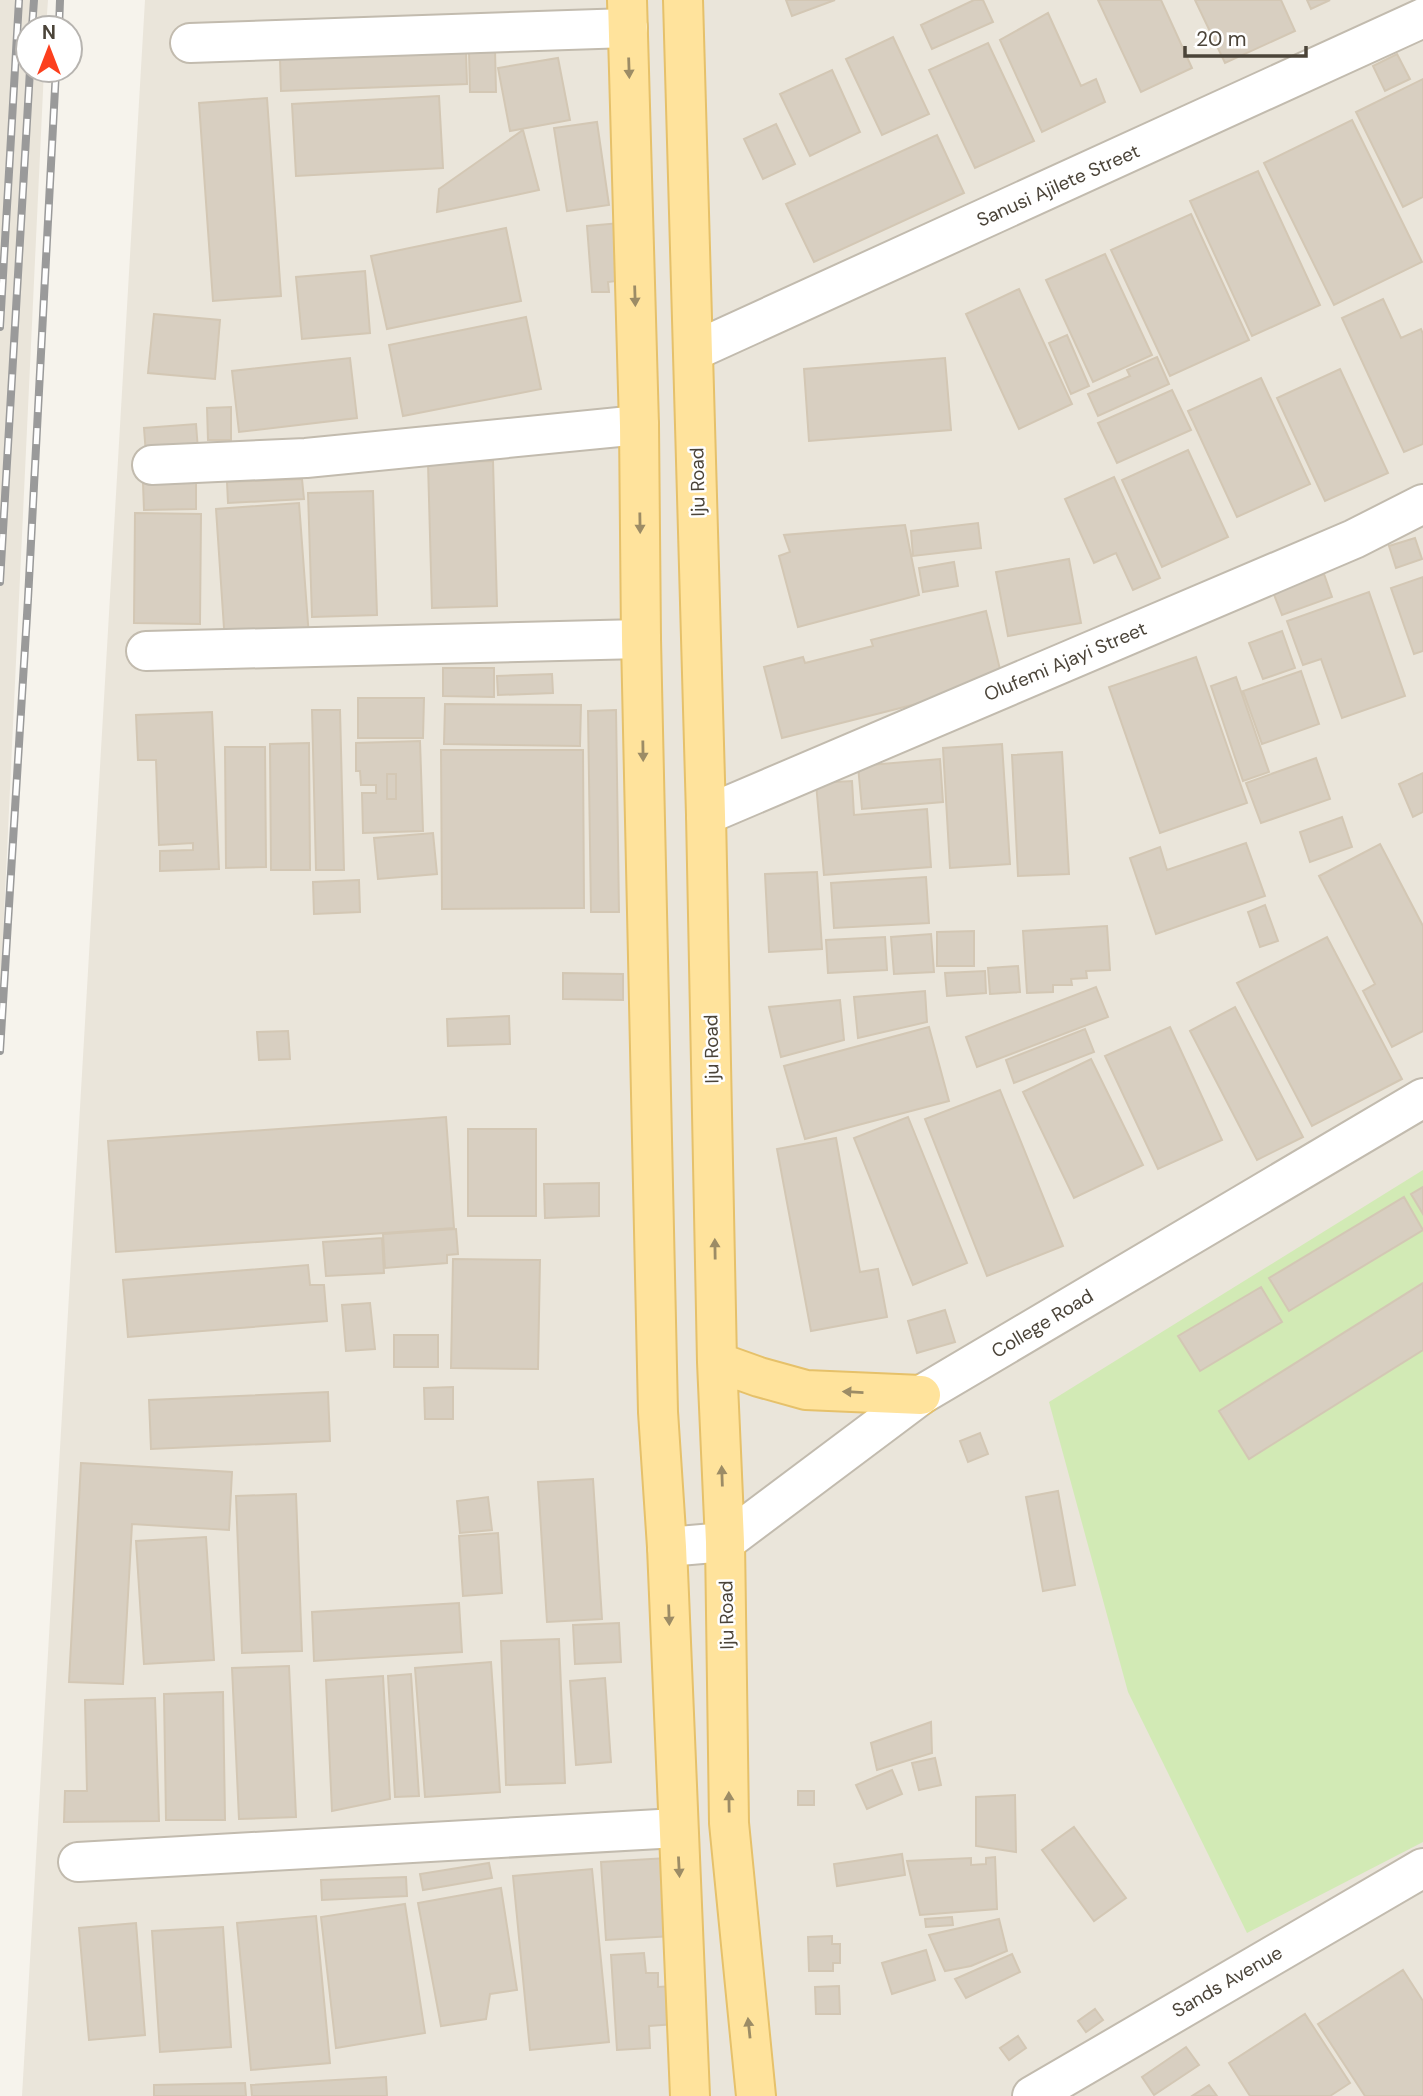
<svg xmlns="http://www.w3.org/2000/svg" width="1423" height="2096" font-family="'DM Sans',sans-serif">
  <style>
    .residential { fill: #eae5da }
    .green { fill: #d2eab5 }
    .building { fill: #d8cfc1; stroke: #d3c7b4; stroke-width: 2 }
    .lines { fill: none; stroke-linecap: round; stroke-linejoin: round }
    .minor-casing { stroke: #c2bbae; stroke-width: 42 }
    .major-casing { stroke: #e6c16a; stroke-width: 42 }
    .minor { stroke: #fff; stroke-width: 38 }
    .major { stroke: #ffe39c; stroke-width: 38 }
    .rail-casing { stroke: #9a9a9a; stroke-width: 8 }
    .rail { stroke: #fff; stroke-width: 5; stroke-dasharray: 16; stroke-linecap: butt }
    .oneway { fill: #9c8c66 }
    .labels { text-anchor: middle; stroke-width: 5; stroke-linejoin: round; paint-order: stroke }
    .street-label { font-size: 19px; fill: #4b4439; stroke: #fff }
  </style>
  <rect width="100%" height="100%" fill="#f6f3ec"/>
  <path class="residential" d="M0,0H48L46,28H28V70H44L0,1000Z
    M145,0H1423V2096H22Z"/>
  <path class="green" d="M1423,1170V1842L1247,1933L1128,1692L1049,1402Z"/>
  <path class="building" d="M786,0H835L792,16Z
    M974,0H983L993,22L932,49L921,25Z
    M1098,0H1161L1192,68L1141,92Z
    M1195,0H1281L1295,31L1225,63Z
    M1307,0H1330L1311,9Z
    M1048,13L1081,86L1096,79L1105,102L1042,132L1000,40Z
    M893,37L929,114L882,135L846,59Z
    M988,43L1034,141L975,168L929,70Z
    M495,50L496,92H470L469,51Z
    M466,51L467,84L281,91L280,59Z
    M1397,54L1410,79L1385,91L1373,66Z
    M558,58L570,120L510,131L498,68Z
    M832,70L860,132L810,156L780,94Z
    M1423,79V197L1403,207L1356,112Z
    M439,96L443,168L296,176L292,104Z
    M267,98L281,296L213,301L199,103Z
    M1352,120L1422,262L1334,305L1264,163Z
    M597,122L609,205L567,211L554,128Z
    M776,124L795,164L763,179L744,139Z
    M523,130L539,190L437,212L439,189Z
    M937,135L964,193L814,262L786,204Z
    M1258,171L1320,305L1252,336L1190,201Z
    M1191,214L1249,340L1170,376L1111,250Z
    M620,223L624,280L608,282L609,292H592L587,226Z
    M506,228L521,301L387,329L371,256Z
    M1105,254L1152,355L1093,382L1046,280Z
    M365,271L370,333L302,339L296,277Z
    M1019,289L1072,404L1019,429L966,314Z
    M1383,299L1401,338L1421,329L1423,334V444L1404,452L1342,318Z
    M154,314L220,320L215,379L148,373Z
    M526,317L541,389L403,416L389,345Z
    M1067,335L1089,386L1071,394L1049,343Z
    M1157,357L1169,384L1098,416L1088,394L1130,376L1127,370Z
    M350,358L357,418L239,432L232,371Z
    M945,358L951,430L809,441L804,369Z
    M1340,369L1388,473L1325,501L1277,398Z
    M1261,378L1310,484L1237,517L1188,411Z
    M1172,390L1191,430L1117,463L1098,423Z
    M231,407V440H208L207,408Z
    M196,424L198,450L146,455L144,428Z
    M1188,450L1228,537L1162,567L1122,480Z
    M493,461L497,606L432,608L428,463Z
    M1114,477L1160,578L1133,590L1116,553L1094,563L1065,499Z
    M302,479L304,499L228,503L227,482Z
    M196,482V509L144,510L143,483Z
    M373,491L377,615L312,617L308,493Z
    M299,503L309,637L225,643L216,509Z
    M135,513L201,514L200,624L134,623Z
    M978,523L981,548L913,556L911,531Z
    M905,525L919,595L798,627L779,556L790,552L784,535Z
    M1415,538L1422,559L1396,568L1389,546Z
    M1069,559L1081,623L1008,636L996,572Z
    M954,562L958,586L923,592L919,568Z
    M1324,574L1332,597L1282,615L1273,592Z
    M1423,577V651L1414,654L1391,588Z
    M1369,592L1405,696L1342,718L1321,659L1303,665L1287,621Z
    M986,611L1003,682L782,738L764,667L803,657L805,663L873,646L871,640Z
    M1282,631L1295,668L1263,679L1249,643Z
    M1196,657L1247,803L1160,833L1109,687Z
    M443,668H494V697L443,696Z
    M1301,671L1319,724L1262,744L1243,691Z
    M552,674L553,693L498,695L497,676Z
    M1236,677L1269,772L1243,781L1211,686Z
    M358,698H424L423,738H358Z
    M445,704L581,705L580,746L444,744Z
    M312,710H340L344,870H316Z
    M616,710L619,912H591L588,711Z
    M212,712L219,869L160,871V851L193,850V843L159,845L156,760H138L136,715Z
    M420,741L423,831L363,833L362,793H376V785H361L360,771H356V743Z
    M309,743L310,870H271L270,744Z
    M1002,744L1010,864L950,868L943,748Z
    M225,747H265L266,867L226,868Z
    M441,750H583L584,908L442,909Z
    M1062,752L1069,874L1018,876L1012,755Z
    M1316,758L1330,799L1261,823L1246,783Z
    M940,759L943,802L862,809L858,766Z
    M1423,773V812L1413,817L1399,784Z
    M387,774H396V799H387Z
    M852,781L854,815L927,809L931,867L824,875L816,783Z
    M1342,817L1352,847L1310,862L1300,832Z
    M433,833L437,874L378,879L374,838Z
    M1246,843L1265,896L1156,934L1130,858L1160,847L1167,870Z
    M1380,844L1423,926V1031L1392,1047L1363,991L1375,984L1319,876Z
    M817,872L822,949L769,952L765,874Z
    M926,877L929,923L834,928L831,883Z
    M359,880L360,912L314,914L313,882Z
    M1265,905L1278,941L1260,947L1248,912Z
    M1107,926L1110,970L1086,971L1087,978L1071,979L1072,985H1053V992L1027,993L1023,931Z
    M974,931V966H937V932Z
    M931,934L934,972L894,974L891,937Z
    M885,937L887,970L828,973L826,940Z
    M1327,937L1402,1079L1312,1126L1237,983Z
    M1018,966L1020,992L990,994L988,968Z
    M985,971L986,993L947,996L945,973Z
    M563,973L623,974V1000L563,999Z
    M1096,987L1108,1017L977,1067L966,1037Z
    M925,991L927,1022L858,1038L854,997Z
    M840,1000L844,1040L781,1057L769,1007Z
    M1235,1007L1303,1137L1257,1160L1190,1031Z
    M509,1016L510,1044L448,1046L447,1019Z
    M929,1027L949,1101L805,1139L784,1066Z
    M1170,1027L1222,1140L1158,1169L1105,1056Z
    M1085,1029L1094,1052L1014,1083L1006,1060Z
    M288,1031L290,1059L259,1060L257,1032Z
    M1091,1059L1143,1165L1074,1198L1023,1092Z
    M1000,1090L1063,1246L987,1276L925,1119Z
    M446,1117L454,1228L116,1252L108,1141Z
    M908,1117L967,1263L913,1285L854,1138Z
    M468,1129H536V1216H468Z
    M836,1138L860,1272L878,1269L887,1317L811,1331L777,1149Z
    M599,1183V1216L545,1218L544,1184Z
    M1423,1187V1214L1411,1194Z
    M1404,1197L1423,1230L1289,1311L1269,1278Z
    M456,1229L458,1254L447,1255V1263L385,1268L383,1234Z
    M382,1238L384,1273L326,1276L323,1242Z
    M453,1259L540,1260L538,1369L451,1368Z
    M308,1265L310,1285H324L327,1321L128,1337L123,1280Z
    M1423,1283V1350L1249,1459L1219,1411Z
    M1261,1287L1282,1322L1200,1371L1178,1336Z
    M370,1303L375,1349L346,1351L342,1305Z
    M945,1310L955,1342L917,1353L908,1321Z
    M394,1335H438V1367H394Z
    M453,1387V1419H425L424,1388Z
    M328,1392L330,1441L151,1449L149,1400Z
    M980,1433L988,1454L968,1462L960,1441Z
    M81,1463L232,1472L229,1530L132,1524L123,1684L69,1682Z
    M593,1479L602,1619L547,1622L538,1482Z
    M1058,1491L1075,1585L1043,1591L1026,1497Z
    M296,1494L302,1651L242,1653L236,1496Z
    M488,1497L492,1530L460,1533L457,1501Z
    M498,1533L502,1593L463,1596L459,1536Z
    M206,1537L214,1660L144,1664L136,1541Z
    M459,1603L462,1652L314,1661L312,1612Z
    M619,1623L621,1662L575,1664L573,1625Z
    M559,1639L565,1783L506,1785L501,1641Z
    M491,1662L500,1792L425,1797L415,1668Z
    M289,1666L296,1817L239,1819L232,1668Z
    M411,1674L419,1796L395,1797L388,1676Z
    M383,1676L390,1799L332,1811L326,1680Z
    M605,1678L611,1762L576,1765L570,1681Z
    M223,1692L225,1820H166L164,1694Z
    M155,1698L159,1821L64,1822L65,1791H87L85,1700Z
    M931,1722L932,1753L877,1770L871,1743Z
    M935,1758L941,1785L919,1790L912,1763Z
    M892,1770L902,1794L867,1809L856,1785Z
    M798,1791H814V1805H798Z
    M1015,1795L1016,1852L976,1846V1797Z
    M1074,1827L1126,1898L1094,1921L1042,1850Z
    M902,1854L905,1875L837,1886L834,1864Z
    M995,1857L997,1909L920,1915L907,1861L971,1858V1865L986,1864V1858Z
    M667,1858L672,1936L606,1940L601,1862Z
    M489,1863L492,1878L423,1890L420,1874Z
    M592,1869L609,2042L530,2050L513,1876Z
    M406,1877L407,1896L322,1900L321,1880Z
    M501,1888L517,1990L490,1994L486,2019L441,2026L418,1903Z
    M405,1904L425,2033L336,2048L321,1917Z
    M316,1916L330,2063L251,2070L237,1923Z
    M952,1917L953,1925L926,1927L925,1919Z
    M999,1919L1007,1951L971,1966L945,1971L929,1935Z
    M136,1923L145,2035L89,2040L79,1928Z
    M223,1927L231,2047L160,2052L152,1931Z
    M832,1936V1944H840V1963H833V1971H809L808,1937Z
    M926,1950L935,1980L892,1994L882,1963Z
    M644,1953L646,1973H658V1987L673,1986L675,2024L649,2026L650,2048L617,2050L611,1955Z
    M1012,1954L1020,1972L966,1998L955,1979Z
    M1403,1970L1423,2001V2096H1365L1318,2024Z
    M839,1986L840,2014H816L815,1987Z
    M1095,2009L1103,2020L1086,2032L1078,2021Z
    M1305,2014L1350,2083L1330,2096H1250L1229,2063Z
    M1018,2036L1026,2048L1009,2060L1000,2048Z
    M1186,2047L1199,2065L1154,2095L1142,2077Z
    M386,2077L387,2096H252L251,2085Z
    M245,2083L246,2096H154V2085Z
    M1209,2085L1217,2096H1192Z"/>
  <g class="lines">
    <g class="minor-casing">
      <path id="minor" d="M190,43L628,28
        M694,351L1423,18
        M152,465L306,458L639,425
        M146,651L641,639
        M706,815L1354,539L1423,504
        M667,1547L725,1542L921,1395L1423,1098
        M78,1862L677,1828
        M1032,2096L1423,1868"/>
    </g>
    <g class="major-casing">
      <path id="major" d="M627,0L639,425L641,639L658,1412L667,1547L690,2096
        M683,0L706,815L717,1362L725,1542L729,1823L756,2096
        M717,1362L759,1377L806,1390L921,1395"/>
    </g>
    <use href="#minor" class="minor"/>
    <use href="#major" class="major"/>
    <g class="rail-casing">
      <path id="rail" d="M32,28L34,0
        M59,28L60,0
        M0,327L19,0
        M0,582L30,70
        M0,1051L28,599L56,70"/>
    </g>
    <use href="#rail" class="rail"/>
  </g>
  <defs><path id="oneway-solid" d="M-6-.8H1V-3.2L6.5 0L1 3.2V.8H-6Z" transform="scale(1.75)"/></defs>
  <g class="oneway">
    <use href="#oneway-solid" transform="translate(629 68) rotate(88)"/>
    <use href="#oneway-solid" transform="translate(635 296) rotate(88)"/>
    <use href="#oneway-solid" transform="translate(640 523) rotate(89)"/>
    <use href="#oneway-solid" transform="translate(643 751) rotate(89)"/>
    <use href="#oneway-solid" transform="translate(715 1249) rotate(-91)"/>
    <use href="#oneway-solid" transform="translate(853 1392) rotate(-177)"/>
    <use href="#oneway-solid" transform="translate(722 1476) rotate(-92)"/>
    <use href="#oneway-solid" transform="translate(669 1615) rotate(88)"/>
    <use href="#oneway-solid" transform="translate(729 1802) rotate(-91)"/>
    <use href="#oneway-solid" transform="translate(679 1867) rotate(87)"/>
    <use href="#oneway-solid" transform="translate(749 2028) rotate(-96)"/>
  </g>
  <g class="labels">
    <g class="street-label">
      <text transform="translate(1058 185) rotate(-24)" y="7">Sanusi Ajilete Street</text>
      <text transform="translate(697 482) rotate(-91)" y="7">Iju Road</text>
      <text transform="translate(1065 661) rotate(-23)" y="7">Olufemi Ajayi Street</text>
      <text transform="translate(711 1049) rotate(-91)" y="7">Iju Road</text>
      <text transform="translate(1042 1323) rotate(-31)" y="7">College Road</text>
      <text transform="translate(726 1615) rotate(-91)" y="7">Iju Road</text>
      <text transform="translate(1227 1981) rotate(-30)" y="7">Sands Avenue</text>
    </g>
  </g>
  <g transform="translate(49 49)"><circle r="33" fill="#ffffff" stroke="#b7b4b0" stroke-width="2"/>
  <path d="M0-5L12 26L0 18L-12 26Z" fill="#fc3f1d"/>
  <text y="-10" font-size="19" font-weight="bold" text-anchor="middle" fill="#4b4439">N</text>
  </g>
  <path d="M1185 46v10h121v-10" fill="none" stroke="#4b4439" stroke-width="3.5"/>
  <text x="1196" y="46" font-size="21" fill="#4b4439" stroke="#ffffff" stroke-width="5" paint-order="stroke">20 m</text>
</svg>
